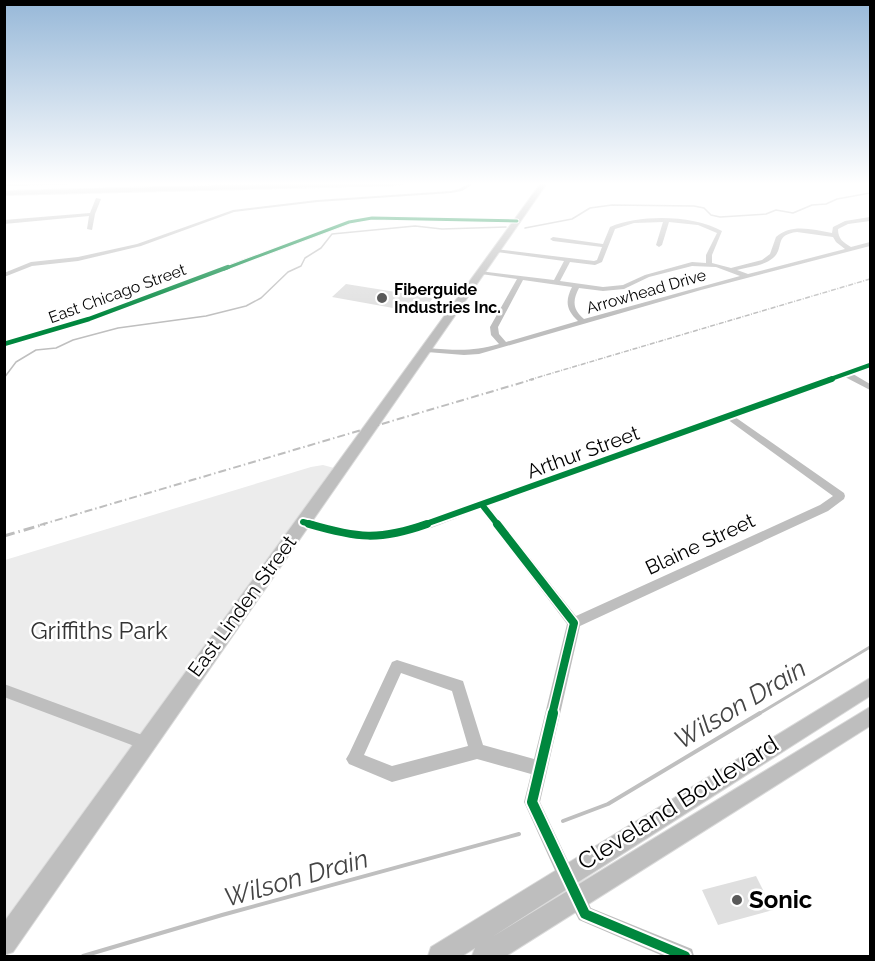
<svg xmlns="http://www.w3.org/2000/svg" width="875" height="961" font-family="Raleway,sans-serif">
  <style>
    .green { fill: #ececec }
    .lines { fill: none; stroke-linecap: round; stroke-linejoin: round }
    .stream-far2 { stroke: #bfbfbf; stroke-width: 1.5 }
    .stream-far1 { stroke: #bfbfbf; stroke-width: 3 }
    .stream { stroke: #bfbfbf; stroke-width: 4 }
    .canal { fill: #bfbfbf; fill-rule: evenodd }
    .building { fill: #dfdfdf }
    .major-casing { stroke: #dbdbdb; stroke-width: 2 }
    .highway-casing { stroke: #dbdbdb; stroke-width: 2 }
    .minor { fill: #bebebe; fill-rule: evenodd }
    .major { fill: #bebebe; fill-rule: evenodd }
    .highway { fill: #bebebe; fill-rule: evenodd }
    .rail-far2 { stroke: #bebebe; stroke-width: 1.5; stroke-dasharray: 5 1.5 1 1.5; stroke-linecap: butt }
    .rail-far1 { stroke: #bebebe; stroke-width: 2; stroke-dasharray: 8 3 1.5 3; stroke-linecap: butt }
    .rail { stroke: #bebebe; stroke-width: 3; stroke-dasharray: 11 4 1.5 4; stroke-linecap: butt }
    .cycleway-far4-casing { stroke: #fff; stroke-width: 5 }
    .cycleway-far3-casing { stroke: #fff; stroke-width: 8 }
    .cycleway-far2-casing { stroke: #fff; stroke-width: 10 }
    .cycleway-far1-casing { stroke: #fff; stroke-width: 11 }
    .cycleway-casing { stroke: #fff; stroke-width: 14 }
    .cycleway-far4 { stroke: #00873e; stroke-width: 3 }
    .cycleway-far3 { stroke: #00873e; stroke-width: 4.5 }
    .cycleway-far2 { stroke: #00873e; stroke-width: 6 }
    .cycleway-far1 { stroke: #00873e; stroke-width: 8 }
    .cycleway { stroke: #00873e; stroke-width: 10 }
    .poi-dot { fill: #595959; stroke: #fff; stroke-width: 2 }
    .labels { text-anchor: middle; stroke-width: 5; stroke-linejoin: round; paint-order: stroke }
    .far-poi-label { font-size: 16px; font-weight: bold; fill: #000; stroke: #fff; text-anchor: start }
    .far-street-label { font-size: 16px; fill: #000; stroke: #fff }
    .street-label { font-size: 20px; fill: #000; stroke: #fff }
    .near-park-label { font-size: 24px; fill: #333; stroke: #fff }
    .near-street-label { font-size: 24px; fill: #000; stroke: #fff }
    .near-poi-label { font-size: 24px; font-weight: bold; fill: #000; stroke: #fff; text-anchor: start }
    .near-water-label { font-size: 26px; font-style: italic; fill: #444; stroke: #fff }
  </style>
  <rect width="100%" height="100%" fill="#fff"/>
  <path class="green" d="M323,465L334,468L5,922V560L311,467Z"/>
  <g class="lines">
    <path class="stream-far2" d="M525,228L572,219L590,208L612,205L694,206L704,208L711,215L720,217L766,214L776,210L793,213L812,205L826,204L837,199L870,193
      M4,378L16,362L36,350L56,348L73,340L118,328L206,316L246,306L261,298L288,272L301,266L305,258L321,248L332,234L415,226L442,229L506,227"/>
    <path class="stream-far1" d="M757,715L870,647"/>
    <path class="stream" d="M563,821L608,804L760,713
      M83,956L222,915L519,834"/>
    <path class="canal" d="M470,183H475L462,191L451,193L317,202L234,212L141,246L78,261L32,266L4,277V273L31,262L78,257L137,244L233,210L317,200L451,191L459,189Z"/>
  </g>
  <path class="building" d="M346,284L433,298L421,313L332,297Z
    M756,876L773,910L718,925L702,890Z"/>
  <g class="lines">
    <g class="major-casing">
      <path id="major" d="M541,183H547L13,952L4,955V922Z
        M870,678V696L492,937L870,707V726L506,956H472L475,948L462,956H428L431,947Z"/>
    </g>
    <g class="highway-casing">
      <path id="highway" d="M329,183H404L400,185L4,195V191Z"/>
    </g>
    <path class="minor" d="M4,183H70L67,185L4,186Z
      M96,198L101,199L95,214L92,230L87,229L89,216L4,224V220L90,213Z
      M372,216L517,219L520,221L517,223L372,220L350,224L92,321L4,346V341L86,317L347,221Z
      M870,217V221L848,224L838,229C838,239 843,242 851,247L870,242V246L701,290L479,354L464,355L427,352L423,350L427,348C455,350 472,352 499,344L491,335L490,327L517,279L481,274L478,272L479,271L554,280L564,261L497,252L495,251V249L594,261L597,260L602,247L553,241L550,239L553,237L603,244L610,227C641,214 693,215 722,231L712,255V263L731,268L762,260L770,254L776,237C792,223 813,230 832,233L833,227L845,221ZM663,222L656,245L659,247L662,245L669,222L698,225L717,233L706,255V263L692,262L645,275L623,285L603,287L560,281L570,262L595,265L602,262L615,229L634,223ZM797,232L833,237L836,242L845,249L748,274L737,270C748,267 764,266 773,258C785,248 773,235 797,232ZM692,266L716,267L740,276L584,319C573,310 572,301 579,288L603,291L624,289L649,277ZM523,280L572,287C565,301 566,310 578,321L506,342L499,334L498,327Z
      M870,362V368L853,374L870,384V390L845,377L735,417L844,493L845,496L844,499L828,511L580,626L540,802L577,880L574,886L568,889L562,886L524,802L531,774L477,759L392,782L349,764L346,759L349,754L392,662L397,660L463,681L483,745L534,759L567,624L480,509C442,523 403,543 363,540C341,539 320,531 299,525L297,522L299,519L303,518C335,527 364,535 398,530ZM727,419L833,496L820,505L576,616L489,506ZM401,673L452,691L468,746L392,766L364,755Z
      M4,684L145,736L150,738L153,743L150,748L145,750L4,697Z
      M576,888L582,891L591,908L692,949L694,956H663L579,920L567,897L570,891Z"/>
    <use href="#major" class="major"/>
    <use href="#highway" class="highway"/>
    <path class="rail-far2" d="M529,380L870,279"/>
    <path class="rail-far1" d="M40,525L534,379"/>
    <path class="rail" d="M4,536L45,524"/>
    <g class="cycleway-far4-casing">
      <path id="cycleway-far4" d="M224,269L349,222L372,218L517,221"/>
    </g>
    <g class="cycleway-far3-casing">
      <path id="cycleway-far3" d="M4,344L89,319L228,267
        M828,380L870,365"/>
    </g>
    <g class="cycleway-far2-casing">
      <path id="cycleway-far2" d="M483,506L498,525
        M303,522L314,525
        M423,525L832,379"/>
    </g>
    <g class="cycleway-far1-casing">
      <path id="cycleway-far1" d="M309,524C357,538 379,541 427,524
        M497,524L574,623L552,715"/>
    </g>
    <g class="cycleway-casing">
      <path id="cycleway" d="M553,713L532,802L585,914L685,956"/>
    </g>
    <use href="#cycleway-far4" class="cycleway-far4"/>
    <use href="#cycleway-far3" class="cycleway-far3"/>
    <use href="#cycleway-far2" class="cycleway-far2"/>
    <use href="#cycleway-far1" class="cycleway-far1"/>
    <use href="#cycleway" class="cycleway"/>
  </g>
  <linearGradient id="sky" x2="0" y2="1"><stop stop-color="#97b8d8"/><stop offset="0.58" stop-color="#fff"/><stop offset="1" stop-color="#fff" stop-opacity="0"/></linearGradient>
  <rect width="875" height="317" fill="url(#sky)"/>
  <g class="poi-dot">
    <circle cx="382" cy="298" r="6"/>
    <circle cx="737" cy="900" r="6"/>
  </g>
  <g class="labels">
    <g class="far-poi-label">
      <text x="394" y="295">Fiberguide<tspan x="394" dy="18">Industries Inc.</tspan></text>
    </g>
    <g class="far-street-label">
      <text transform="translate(646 291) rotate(-16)" y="6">Arrowhead Drive</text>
      <text transform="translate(117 293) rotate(-20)" y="6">East Chicago Street</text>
    </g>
    <g class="street-label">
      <text transform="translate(583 452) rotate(-20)" y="7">Arthur Street</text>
      <text transform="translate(700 544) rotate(-25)" y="7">Blaine Street</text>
      <text transform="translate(242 606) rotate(-54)" y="7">East Linden Street</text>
    </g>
    <g class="near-park-label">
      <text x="99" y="639">Griffiths Park</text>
    </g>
    <g class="near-street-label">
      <text transform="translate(678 803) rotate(-32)" y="8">Cleveland Boulevard</text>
    </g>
    <g class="near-poi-label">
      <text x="749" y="908">Sonic</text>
    </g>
    <g class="near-water-label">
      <text transform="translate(740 704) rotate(-31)" y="9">Wilson Drain</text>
      <text transform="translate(296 878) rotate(-16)" y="9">Wilson Drain</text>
    </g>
  </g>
  <rect width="875" height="961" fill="none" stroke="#000000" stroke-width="12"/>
</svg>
